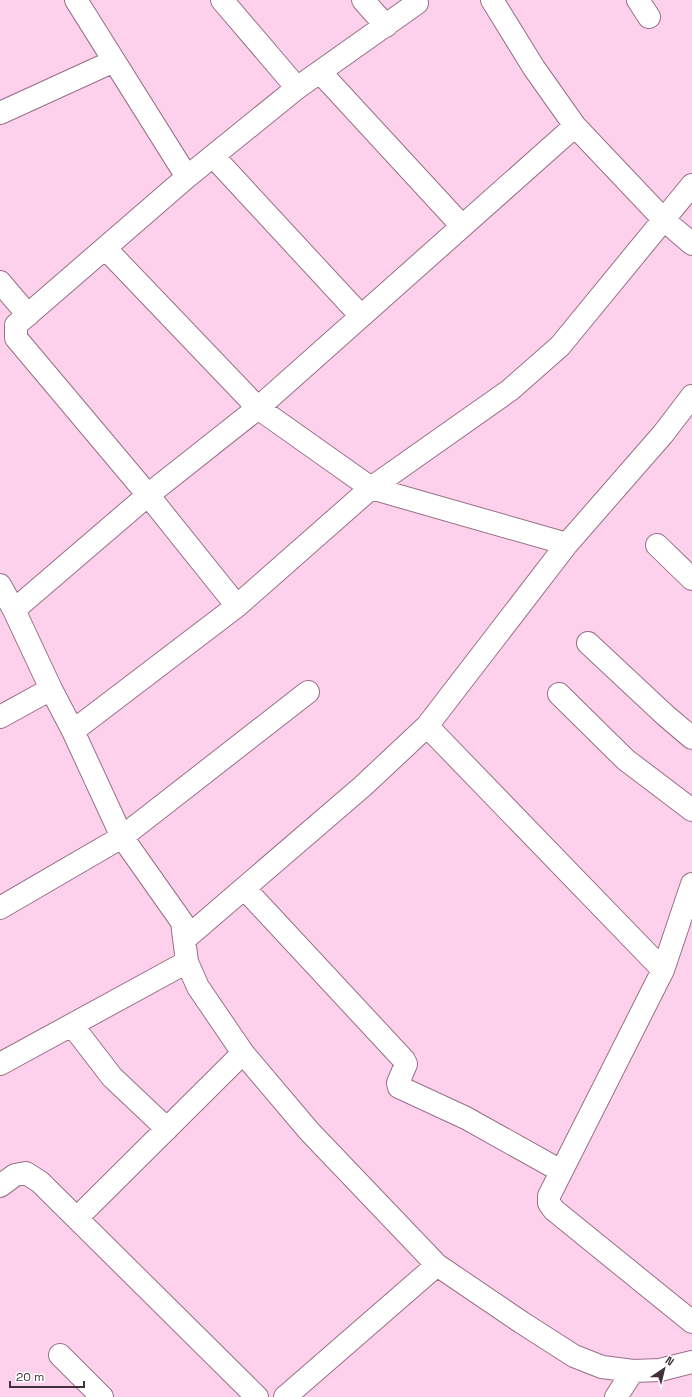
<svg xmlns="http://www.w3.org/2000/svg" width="692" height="1397" font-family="'Space Grotesk',sans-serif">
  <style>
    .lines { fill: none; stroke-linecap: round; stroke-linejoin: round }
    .minor-casing { stroke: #987088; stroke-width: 24 }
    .minor { stroke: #fff; stroke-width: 22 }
  </style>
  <rect width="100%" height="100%" fill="#fdd0eb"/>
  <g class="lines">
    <g class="minor-casing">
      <path id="minor" d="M76,0L187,177
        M222,0L297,88
        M363,0L386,26
        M492,0L534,68L575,126L664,220L692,244
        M638,0L649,17
        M320,72L462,226
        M0,113L114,61
        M213,156L361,316
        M105,248L258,408L371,488L567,544
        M0,282L28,315
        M657,545L692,579
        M0,585L14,610L51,689L73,731L122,837L182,922L187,962L198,987L243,1053L309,1131L437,1265L521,1322L574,1356L602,1367L633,1371L660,1370L692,1362
        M237,606L148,495L16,338V325L187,177L297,88L417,3
        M14,610L148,495L258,408L575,126
        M588,643L665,715L692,738
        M559,694L626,760L692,810
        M0,717L51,689
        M427,726L663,970
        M73,731L237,606L371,488L510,390L560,346L692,185
        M692,884L663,970L549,1196V1203L554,1210L692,1322
        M245,889L404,1060L406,1064L398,1083L399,1087L466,1118L561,1171
        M0,908L122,837L308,692
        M185,939L363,786L427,726L567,544L663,434L692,396
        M72,1025L112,1077L167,1129
        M0,1064L187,962
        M0,1186L15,1175L26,1173L40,1182L257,1397
        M77,1218L243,1053
        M60,1355L102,1397
        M285,1397L437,1265
        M616,1397L633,1371"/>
    </g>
    <use href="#minor" class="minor"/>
  </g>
  <g transform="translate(664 1369) rotate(35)" stroke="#ffffff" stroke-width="3" paint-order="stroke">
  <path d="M0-3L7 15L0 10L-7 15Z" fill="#42303b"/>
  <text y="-6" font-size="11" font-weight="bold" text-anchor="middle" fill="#42303b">N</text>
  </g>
  <path d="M10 1381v6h74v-6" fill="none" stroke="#42303b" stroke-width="2"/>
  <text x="16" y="1381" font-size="12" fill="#42303b" stroke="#ffffff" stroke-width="3" paint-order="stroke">20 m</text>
</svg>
